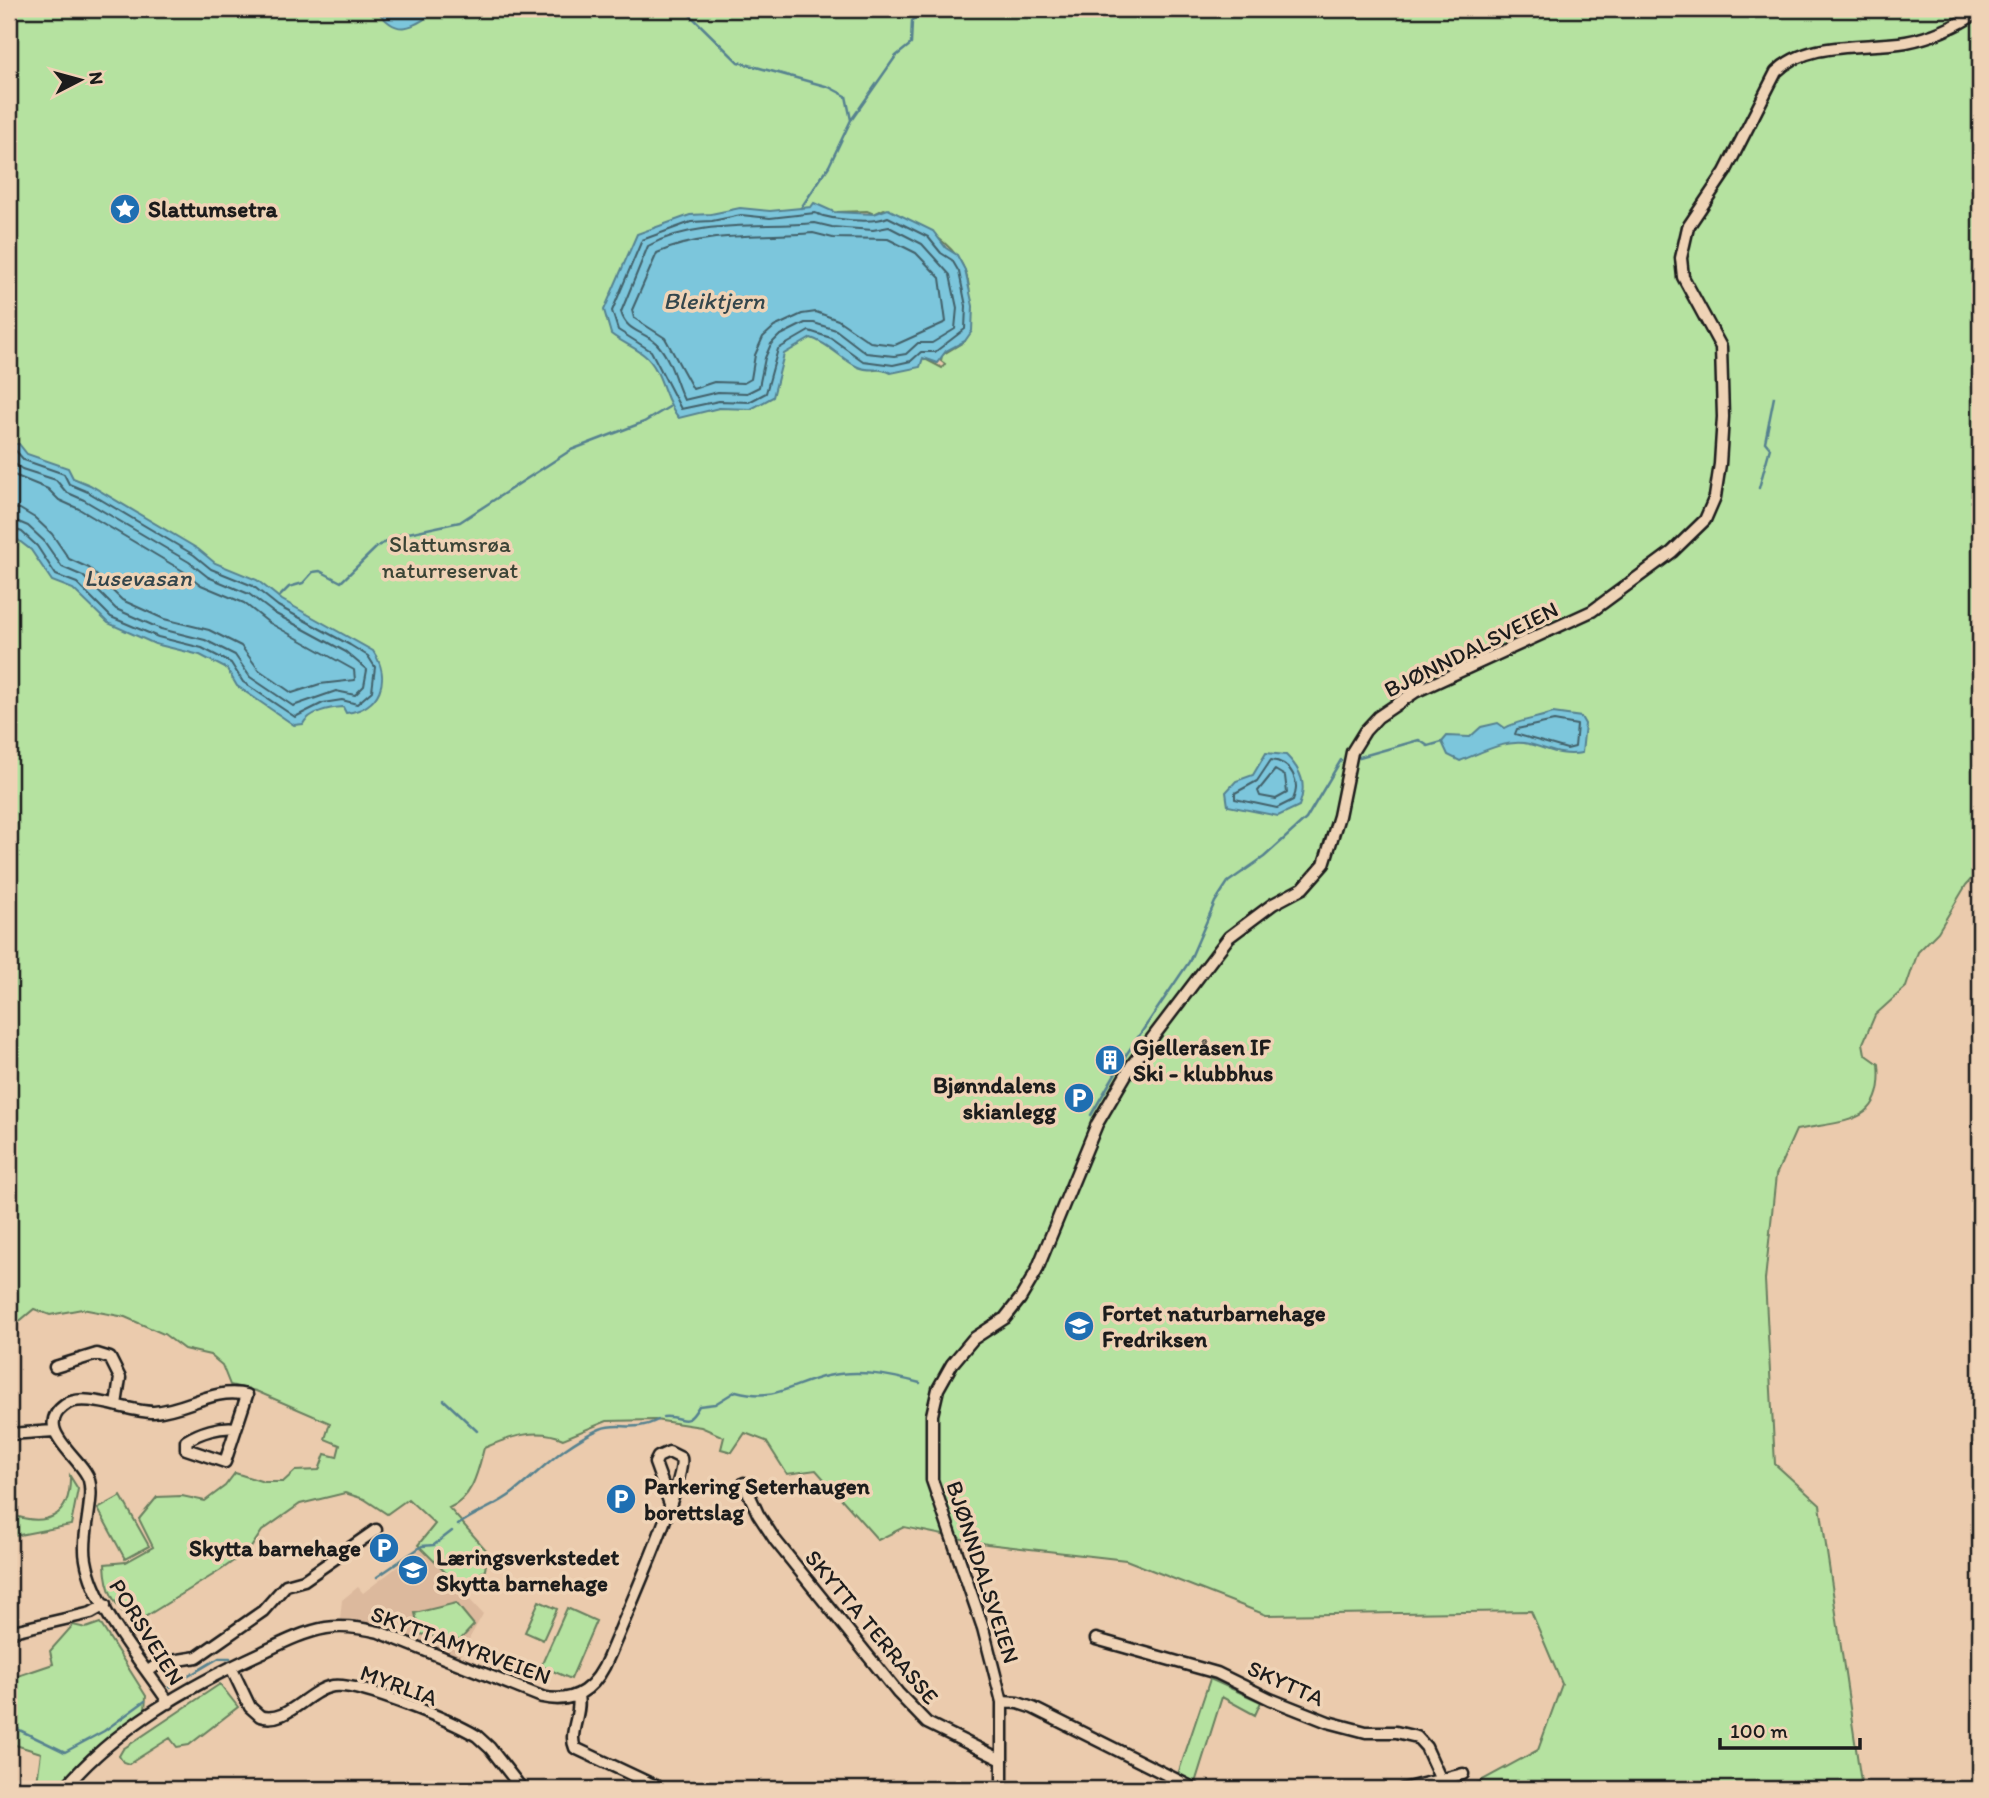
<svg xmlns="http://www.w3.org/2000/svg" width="1989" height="1798" font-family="Itim,sans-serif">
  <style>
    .built { fill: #dcb99d }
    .green { fill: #b5e2a0; stroke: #687f5e; stroke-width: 2; fill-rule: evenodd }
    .water { fill: #7cc6dc; stroke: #56828f; stroke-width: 2 }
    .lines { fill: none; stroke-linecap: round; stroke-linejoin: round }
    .shore { stroke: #426069; stroke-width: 2 }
    .stream { stroke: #56828f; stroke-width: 2.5 }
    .minor-casing { stroke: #1c1c1c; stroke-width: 15 }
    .minor { stroke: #efd3b6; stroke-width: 10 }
    .labels { text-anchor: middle; stroke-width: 7; stroke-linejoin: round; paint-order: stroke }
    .poi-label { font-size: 23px; font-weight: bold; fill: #1c1c1c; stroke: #efd3b6; text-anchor: start }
    .park-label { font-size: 23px; fill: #3b4436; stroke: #efd3b6 }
    .street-label { font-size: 23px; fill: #1c1c1c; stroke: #efd3b6 }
    .water-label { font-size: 24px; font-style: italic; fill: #34464c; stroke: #efd3b6 }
  </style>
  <rect width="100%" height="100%" fill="#ebcbad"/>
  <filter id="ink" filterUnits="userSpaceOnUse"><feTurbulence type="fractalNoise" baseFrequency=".0143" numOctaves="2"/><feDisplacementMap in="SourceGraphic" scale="14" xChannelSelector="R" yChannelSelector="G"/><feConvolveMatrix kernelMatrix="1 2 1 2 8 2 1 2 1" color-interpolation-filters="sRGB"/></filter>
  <g filter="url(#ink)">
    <path class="built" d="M422,1548L483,1614L459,1657L357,1620L340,1619L342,1600L358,1587L363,1593Z"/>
    <path class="green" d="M9,9H1980V869L1966,885L1938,932L1918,952L1906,987L1875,1015L1863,1043L1865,1054L1879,1064C1885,1126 1844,1120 1796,1130L1776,1175L1765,1280L1775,1464L1820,1505L1862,1789H1466L1538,1750L1562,1684L1531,1611L1266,1615L1126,1560L987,1544L904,1527L878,1540L816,1470L787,1474L766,1441L745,1433L732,1452L721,1449L724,1437L701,1427L655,1420L607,1421L563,1439C537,1427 509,1437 484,1448C478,1471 473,1498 449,1508L488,1552L485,1570L462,1589L418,1545L435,1524L408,1499L387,1514L364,1499L345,1493L300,1504L262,1531L250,1549L221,1570L135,1623C114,1606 106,1591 105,1564L126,1562L153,1547L139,1519L157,1497L182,1496L205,1501L225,1486L235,1473L264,1482H283L295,1471L319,1470L325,1454L337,1457L340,1445L325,1439L330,1423L256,1391L230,1385L222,1365L210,1355L184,1349L164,1334L125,1317L82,1309L50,1315L34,1309L9,1330ZM884,209C953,240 983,261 965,341L942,355L941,361L945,364L942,368L923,358L920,362L874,370L838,212L867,211L874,214Z
      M70,1476L78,1489L71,1525L9,1537V1514C45,1527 71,1519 70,1476Z
      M121,1496L149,1546L125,1559L98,1509Z
      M539,1601L557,1609L543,1640L525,1632Z
      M456,1603L474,1625L460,1640L420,1634L415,1613Z
      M567,1608L596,1621L571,1679L541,1666Z
      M100,1623L146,1696L145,1711L84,1758L55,1789H36L41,1753L9,1743V1679L53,1664L50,1651L73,1625L86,1628Z
      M1210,1679L1261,1702L1255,1715L1222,1697L1195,1783L1177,1777Z
      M220,1684L238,1707L189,1745L177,1747L170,1738L129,1764L123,1762L119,1756L123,1749Z"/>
    <path class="water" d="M376,9H441C414,24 400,42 376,9Z
      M814,203L834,212L874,214L888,209L933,231L946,248L957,255L965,270L973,306L972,331L965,341L946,351L937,363L923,358L920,367L891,373C880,367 869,372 858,367C841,359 830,344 811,338L784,354L773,397L751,409L719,408L679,418C663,400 663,370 644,355C635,347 621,342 611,334L604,310L637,234L690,215L711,214L740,208L770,211L811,207Z
      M12,444H19L27,454L68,468L73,478L90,485L198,549L215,563L257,580L282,600L373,651C392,679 380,709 346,713L343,707C329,708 309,712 303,724L294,725L237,686L227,669L200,655L155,644L108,623L73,589L52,581L31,550L9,533V446Z
      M1553,713L1581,717L1585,724L1582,753C1561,757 1549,749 1529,744C1507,738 1480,753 1460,761L1448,755L1442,742L1447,736L1470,737L1481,727L1498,723L1505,728C1518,720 1537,719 1553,713Z
      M1266,753L1286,755C1302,771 1307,785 1299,806L1278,816L1228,806L1226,792L1236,781L1253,775Z"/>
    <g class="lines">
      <path class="shore" d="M815,213C831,220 873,224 888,217L928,237L941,253L952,260L959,272L966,306L965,329L935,352H921L911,361L893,365L863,361L831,338L809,331L778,349L766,393L749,402L719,401L681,409L651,351L618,330L612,311L642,240L691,222L712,221L741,215L770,218Z
        M815,223L832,227L873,230L889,227L922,244L950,275L957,308L955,329L932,343H918L906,354L894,356L866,353L836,330L814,323H805L779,336L771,344L765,358L759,387L747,393L718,392L684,400C675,382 672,360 657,344C643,330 627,333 621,312L648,246C696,219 762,228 815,223Z
        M813,233L833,238L888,239L916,253L940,278L946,322L895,345L870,342L838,320L816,312L802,314L774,327L763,337L755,355L751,379L744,383L714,382L693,389L665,338L634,318L632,310L657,253C705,231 761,238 813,233Z
        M9,452L16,451L24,460L64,474L69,484L88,492L194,555L211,569L253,586L278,606L350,645L368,656L375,667L372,691L357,704L342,700L323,703L295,717L243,682L231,663L202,648L158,637L111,617L77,583L56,575L37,546L22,532L9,527
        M9,460L22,469L56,480L66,492L84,500L189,562L208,577L249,594L274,613L346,652L367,670L364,686L355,695L336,691L293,706L250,677L235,655L205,640L161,629L116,609L83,576L62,567L44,541L28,526L9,518
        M9,473L48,489L59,500L79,509L183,571L201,585L244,603L268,622L354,670L355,680L320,684L292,693L259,670L241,646L209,630L164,619L122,600L89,568L69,559L52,534L35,518L20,509L9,508
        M1554,721L1577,725L1575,747L1567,749L1515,734L1517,729Z
        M1271,760C1292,762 1301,782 1293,800L1277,808L1235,799V793L1257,781Z
        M1275,770L1285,776L1287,793L1276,799L1260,796L1258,791Z"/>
      <path class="stream" d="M684,9L738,62L829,87L846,96L851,120L829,166L801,208
        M852,119L896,56L911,44L912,21L925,10L939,12L942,9
        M1759,488L1770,448L1765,442L1774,397
        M279,597L289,587L303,583L313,572L320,571L341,582L378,546L399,535L460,522L571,450L644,422L669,407
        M1356,758L1419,740L1428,746L1442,742
        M1091,1115L1126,1055L1189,962L1215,902L1228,882L1264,857L1306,819L1341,760
        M444,1400L477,1431
        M663,1417C684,1415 685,1430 699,1406L715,1404L736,1391C777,1402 791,1384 827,1376C859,1369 890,1375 920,1383
        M458,1525C475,1512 497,1506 514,1492C544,1468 563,1445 600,1429C619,1421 633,1433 658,1420
        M377,1577L422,1546L434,1545L452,1531
        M170,1687L219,1658H230
        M9,1725L65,1752L104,1731L145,1701"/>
      <g class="minor-casing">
        <path id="minor" d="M55,1367L97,1354L110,1358L120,1378L116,1405
          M9,1434L54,1431
          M744,1483L758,1514L775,1540L898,1693L927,1723L1002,1760
          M9,1632L91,1613L105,1605
          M1096,1639L1217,1673L1270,1699L1328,1722L1366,1732H1396L1417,1737L1426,1747L1440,1778
          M231,1667L250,1707L260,1716C287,1725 307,1690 333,1686C359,1682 452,1721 477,1736L490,1748L522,1789
          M148,1671L160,1663L197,1657L263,1611L286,1585L304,1580L376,1530
          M578,1696C582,1713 568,1733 575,1748L662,1789
          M1002,1702L1018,1703L1033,1708L1195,1789
          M169,1703C142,1662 94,1608 86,1560C81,1535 95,1500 89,1480C83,1458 31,1429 65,1405C84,1391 131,1413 154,1412C187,1410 213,1387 247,1395L225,1462L186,1449V1441C200,1432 220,1426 236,1428
          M64,1789C115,1728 189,1686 261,1653C282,1643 303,1632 326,1628C344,1625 362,1628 379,1632L542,1697C577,1705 597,1686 609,1656C621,1627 688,1477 681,1458L669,1452L658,1457L655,1463L670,1504
          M1002,1789V1702L983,1628L932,1480V1415L938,1389L952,1364L973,1339L1005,1318L1020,1299L1036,1272L1097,1124L1131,1066L1229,937L1273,904L1303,888L1324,864L1339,816L1352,752L1365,731L1378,717L1415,692L1592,611L1672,552L1705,520L1715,497L1720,464L1723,417L1721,347L1683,277L1681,258L1688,227L1725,172L1776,72C1808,40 1864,49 1906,42C1933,37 1957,26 1980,11
          M1403,1789L1463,1774"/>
      </g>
      <use href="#minor" class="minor"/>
    </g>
  </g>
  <defs>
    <g id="sight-disc" transform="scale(1.575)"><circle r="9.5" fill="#1f6fb2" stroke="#efd3b6"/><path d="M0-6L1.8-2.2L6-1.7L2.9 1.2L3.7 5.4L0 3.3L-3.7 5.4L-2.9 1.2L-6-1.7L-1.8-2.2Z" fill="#fff"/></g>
    <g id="building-disc" transform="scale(1.575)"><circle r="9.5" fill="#1f6fb2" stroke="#efd3b6"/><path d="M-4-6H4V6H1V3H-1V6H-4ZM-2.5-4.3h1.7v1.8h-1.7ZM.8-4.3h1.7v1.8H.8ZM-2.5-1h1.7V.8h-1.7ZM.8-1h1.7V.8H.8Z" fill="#fff"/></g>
    <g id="parking-disc" transform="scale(1.575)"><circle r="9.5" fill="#1f6fb2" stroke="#efd3b6"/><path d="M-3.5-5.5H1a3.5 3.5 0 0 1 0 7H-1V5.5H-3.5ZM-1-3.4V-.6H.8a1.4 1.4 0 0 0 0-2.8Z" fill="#fff"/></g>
    <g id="school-disc" transform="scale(1.575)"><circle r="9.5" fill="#1f6fb2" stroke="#efd3b6"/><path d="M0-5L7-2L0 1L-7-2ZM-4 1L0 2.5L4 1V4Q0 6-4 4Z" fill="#fff"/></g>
  </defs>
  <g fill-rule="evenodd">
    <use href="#sight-disc" x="125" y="209"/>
    <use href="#building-disc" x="1110" y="1060"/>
    <use href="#parking-disc" x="1079" y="1098"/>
    <use href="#school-disc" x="1079" y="1326"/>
    <use href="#parking-disc" x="621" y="1499"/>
    <use href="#parking-disc" x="384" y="1548"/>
    <use href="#school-disc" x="413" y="1570"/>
  </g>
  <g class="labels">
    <g class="poi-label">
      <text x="148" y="217">Slattumsetra</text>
      <text x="1133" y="1055">Gjelleråsen IF<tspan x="1133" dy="26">Ski - klubbhus</tspan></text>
      <text x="1056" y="1093" text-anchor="end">Bjønndalens<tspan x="1056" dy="26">skianlegg</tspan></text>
      <text x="1102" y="1321">Fortet naturbarnehage<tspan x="1102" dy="26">Fredriksen</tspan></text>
      <text x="644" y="1494">Parkering Seterhaugen<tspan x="644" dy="26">borettslag</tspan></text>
      <text x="361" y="1556" text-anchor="end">Skytta barnehage</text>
      <text x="436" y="1565">Læringsverkstedet<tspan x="436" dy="26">Skytta barnehage</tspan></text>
    </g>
    <g class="park-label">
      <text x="450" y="552">Slattumsrøa<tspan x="450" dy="26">naturreservat</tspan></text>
    </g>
    <g class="street-label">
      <text transform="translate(1471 649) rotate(-26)" y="8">BJØNNDALSVEIEN</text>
      <text transform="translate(983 1572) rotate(72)" y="8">BJØNNDALSVEIEN</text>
      <text transform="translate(872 1627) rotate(50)" y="8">SKYTTA TERRASSE</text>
      <text transform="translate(147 1632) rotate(58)" y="8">PORSVEIEN</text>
      <text transform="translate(461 1645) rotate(20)" y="8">SKYTTAMYRVEIEN</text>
      <text transform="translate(1286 1683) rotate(24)" y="8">SKYTTA</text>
      <text transform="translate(399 1685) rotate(20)" y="8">MYRLIA</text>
    </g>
    <g class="water-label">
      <text x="714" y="309">Bleiktjern</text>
      <text x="138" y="586">Lusevasan</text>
    </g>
  </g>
  <rect width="1989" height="1798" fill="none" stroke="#efd3b6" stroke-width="35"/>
  <rect x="18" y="18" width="1954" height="1763" fill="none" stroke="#1c1c1c" stroke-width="2.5" filter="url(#ink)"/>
  <g transform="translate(80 80) rotate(84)" stroke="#efd3b6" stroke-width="5" paint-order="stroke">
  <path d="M0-5L12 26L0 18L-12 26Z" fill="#1c1c1c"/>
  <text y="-10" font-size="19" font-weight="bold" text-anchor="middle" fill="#1c1c1c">N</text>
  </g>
  <path d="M1720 1738v10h140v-10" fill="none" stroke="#1c1c1c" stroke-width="3.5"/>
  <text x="1730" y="1738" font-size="21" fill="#1c1c1c" stroke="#efd3b6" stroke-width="5" paint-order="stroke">100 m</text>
</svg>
